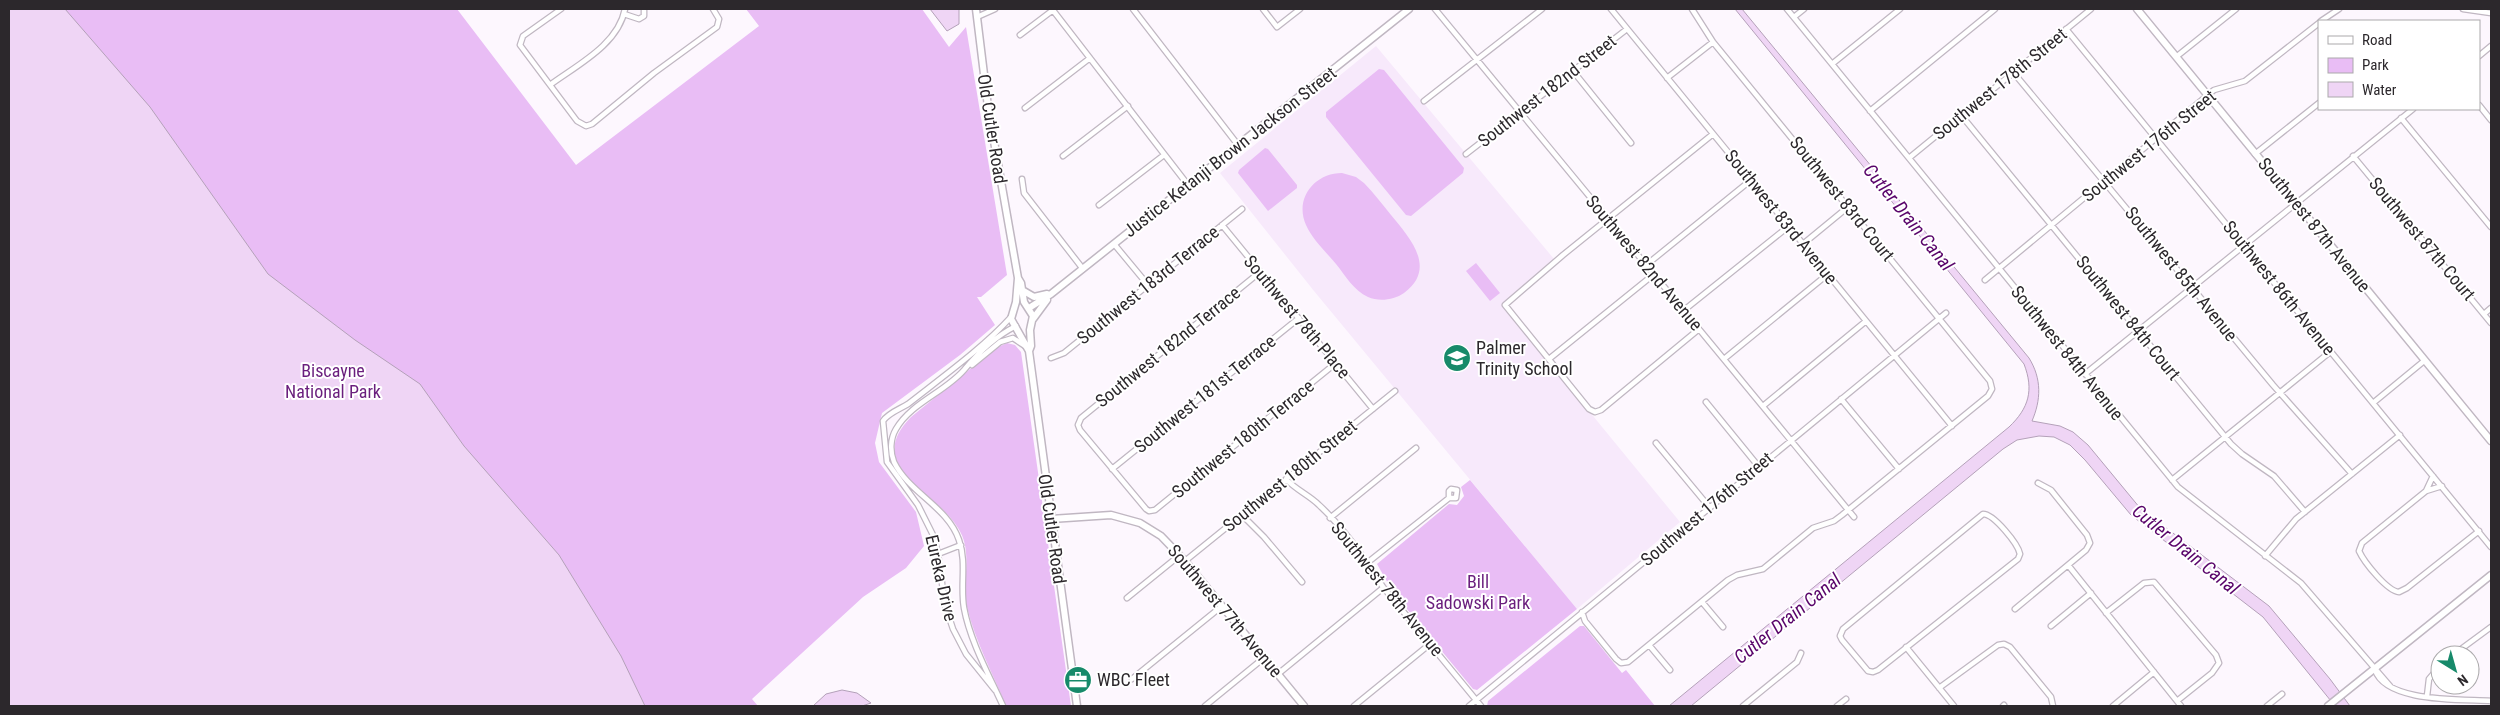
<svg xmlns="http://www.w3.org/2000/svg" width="2500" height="715" font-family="'Roboto Condensed',sans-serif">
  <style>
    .built { fill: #f7e9fb }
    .green { fill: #e9bdf5 }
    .water { fill: #efd5f5; stroke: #b4a1b9 }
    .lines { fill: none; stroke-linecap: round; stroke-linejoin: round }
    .street-casing { stroke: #c0b7c2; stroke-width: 7 }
    .secondary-casing { stroke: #c0b7c2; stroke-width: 9 }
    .street { stroke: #fff; stroke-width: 4.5 }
    .secondary { stroke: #fff; stroke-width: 6 }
    .labels { text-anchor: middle; stroke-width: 4; stroke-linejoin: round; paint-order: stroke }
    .street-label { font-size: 18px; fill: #2c282c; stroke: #fff }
    .poi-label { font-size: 18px; fill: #2c282c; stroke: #fff; text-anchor: start }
    .park-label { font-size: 18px; fill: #6a1e7d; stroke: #fff }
    .water-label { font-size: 19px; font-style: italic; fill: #59046a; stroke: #fff }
  </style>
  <rect width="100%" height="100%" fill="#fdf7fe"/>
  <path class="built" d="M1376,46L1554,259L1502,305L1680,522L1577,609L1314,291L1220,173Z"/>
  <path class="green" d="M9,9H457L576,165L759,26L746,9H922L949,47L966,27L1007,275L981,297H977L995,325L960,355L882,413L875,443L879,462L916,512L924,546L906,568L863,597L752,699L758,706H9Z
    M1379,69L1384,70L1464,168L1463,173L1411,216L1406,215L1326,117V112Z
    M1265,148L1268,149L1297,185V188L1268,211L1238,173L1239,170Z
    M1342,173L1356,177L1364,183C1374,193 1382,204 1391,215C1409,237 1438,268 1404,293C1394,300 1379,302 1368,297C1354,291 1345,275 1336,264C1326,252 1312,239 1306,225C1294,198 1315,173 1342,173Z
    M1476,263L1500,293L1490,301L1466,271Z
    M1007,343L1015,345L1021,352L1071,706H1006C993,674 975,641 967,607C961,581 974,552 958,528C935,490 862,467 911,417L996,348Z
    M1470,480L1577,609L1477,690L1473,689L1393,592L1377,564L1449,504L1457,505L1464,496L1461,487Z
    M1580,626H1584L1622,673L1626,670L1655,706H1487L1488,701Z"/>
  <path class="water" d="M9,9H65L150,107L268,274L355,340L420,384L464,446L559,555L621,656L645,706H9Z
    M930,9H959V24L947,31Z
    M1735,9H1742L2029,358C2042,379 2041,400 2032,421L2060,426L2073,432L2088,445L2140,508L2269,606L2330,679L2350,706H2335L2263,617L2131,515L2085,460L2070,445L2054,437L2039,436L2017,440L2003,449L1691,706H1669L2009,427C2029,408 2034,390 2024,364Z
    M842,690L857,693L871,703L862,706H813L826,694Z"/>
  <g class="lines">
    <g class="street-casing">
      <path id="street" d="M561,9L523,36L520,45L577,121L586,126L592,124L654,73L717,27L719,19L713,9
        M1052,9L1188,185
        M1133,9L1238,145
        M1263,9L1277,27L1300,9
        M1435,9L1854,517
        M1611,9L1952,426
        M1787,9L2178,487L2301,583L2390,686
        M2463,9L2491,13
        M624,14L639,19L644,16V9
        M977,17L995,9
        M1794,17L1804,9
        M2321,21L2339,9
        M2066,29L2491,547
        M1020,35L1053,10
        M2479,56L2491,46
        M2176,57L2236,9
        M1832,64L1900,9
        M1573,71L1631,143
        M2013,72L2273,385L2352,474
        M1667,78L1713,42
        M550,85C577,65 618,45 625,9
        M1424,101L1542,9
        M2479,105L2491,120
        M1025,108L1090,58
        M1870,111L1995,9
        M1961,115L2231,444L2242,454L2274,476L2305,512
        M2401,118L2491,227
        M1466,154L1627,29
        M2255,154L2319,103
        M1063,156L1128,106
        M2353,156L2491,323
        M1909,158L2091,9
        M1022,179L1024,193L1083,269
        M1099,205L1164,155
        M1222,225L1373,409
        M1114,244L1148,285
        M1803,244L1848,207
        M1645,266L1751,180
        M1260,272L1081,418L1078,425L1080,430L1146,509L1149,511L1155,510L1336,363
        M1985,280L2214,90L2245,81L2319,23
        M1683,311L1789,226
        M2484,314L2491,308
        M1699,329L1601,410L1595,412L1589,409L1505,305L1563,255L1713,134
        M1051,358L1064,353L1242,209
        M1549,359L1653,275
        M1724,359L1828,274
        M972,365L1000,342L1013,338L1025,346
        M2085,374L2413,109
        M1841,399L1899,469
        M1706,402L1759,467
        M2373,403L2424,361
        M1763,406L1866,321
        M1656,443L1710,508
        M1112,469L1299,318
        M2433,476L2426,491L2362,543L2359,551C2364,562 2387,591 2399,592L2407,588L2479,531
        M1286,479C1296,490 1309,495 1319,505C1344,528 1365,559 1383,587L1481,706
        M2172,480L2330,352
        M2426,491L2442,486
        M1983,514C1994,514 2018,544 2020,554L2018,559L1878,670L1873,672L1868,671L1842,640L1840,636L1843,629Z
        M1242,515L1264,537L1302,582
        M1330,518L1416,448
        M938,554L961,545
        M2265,556L2296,519L2400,435
        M1185,561L1395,391
        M1367,563L1449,498H1456L1457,490L1451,489L1449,491V498
        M2068,565L2181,706
        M1127,598L1180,555
        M1702,602L1723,627
        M2015,609L2086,550L2090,543L2087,535L2051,490L2038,483
        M1582,612L1585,621L1616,659L1621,663L1628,662L1728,580L1737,575L1763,569L1813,528L1834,521L1842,515L1988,396L1992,389L1990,381L1713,42L1692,9
        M2106,613L2144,583L2154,582L2216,655L2219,663L2212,673L2177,701
        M2051,626L2091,593
        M1649,645L1670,670
        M1906,647L1954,706
        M2453,655L2491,627
        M2375,670C2386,703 2462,699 2491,701
        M1278,674L1383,588
        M1132,679L1222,606
        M1939,688L1998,645L2004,644L2010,647L2051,697L2053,706
        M995,690L966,654L953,629L945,605L938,554L933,535L918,505L887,462L883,421C888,413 900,409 908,404C941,378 984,347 1011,317
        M2427,696L2429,679L2440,666
        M1003,706C989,675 970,641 964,608C960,585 967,563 959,540C948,507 909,493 894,462C890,452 890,439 896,429C911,403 945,392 964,370C978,353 996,336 1016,326
        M1205,706L1265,657
        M1354,706L1430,644
        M1469,706L1946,313
        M1743,706L1797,662L1801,653
        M1837,706L1846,699
        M2003,706L2004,705
        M2113,706L2154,672
        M2267,706L2282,694"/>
    </g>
    <g class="secondary-casing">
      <path id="secondary" d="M976,9L988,107L1018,278L1021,283L1024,302L1033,316L1030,330L1031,346L1029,351L1077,706
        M2137,9L2491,441
        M1018,278L1016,302L1011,319L1029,351
        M1022,290L1034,297L1047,294
        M1029,308L1051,294L1409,9
        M1033,319L1047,300
        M1051,519L1111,515L1140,523L1161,536L1185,561L1304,706
        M2328,706L2491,575"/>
    </g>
    <use href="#street" class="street"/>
    <use href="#secondary" class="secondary"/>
  </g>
  <defs>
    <g id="school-disc" transform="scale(1.4375)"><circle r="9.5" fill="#178a6a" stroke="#fff"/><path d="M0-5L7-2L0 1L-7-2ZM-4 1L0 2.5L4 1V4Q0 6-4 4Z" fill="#fff"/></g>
    <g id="office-disc" transform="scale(1.4375)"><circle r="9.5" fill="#178a6a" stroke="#fff"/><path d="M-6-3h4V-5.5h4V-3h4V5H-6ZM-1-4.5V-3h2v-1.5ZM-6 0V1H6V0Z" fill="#fff"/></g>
  </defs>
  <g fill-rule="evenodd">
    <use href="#school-disc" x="1457" y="358"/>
    <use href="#office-disc" x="1078" y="680"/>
  </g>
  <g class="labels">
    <g class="street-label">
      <text transform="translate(2000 84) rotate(-39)" y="6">Southwest 178th Street</text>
      <text transform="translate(1547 91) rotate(-38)" y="6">Southwest 182nd Street</text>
      <text transform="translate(992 129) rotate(81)" y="6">Old Cutler Road</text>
      <text transform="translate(2149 146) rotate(-39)" y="6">Southwest 176th Street</text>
      <text transform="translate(1230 152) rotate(-38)" y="6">Justice Ketanji Brown Jackson Street</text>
      <text transform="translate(1842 199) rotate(51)" y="6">Southwest 83rd Court</text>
      <text transform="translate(1781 217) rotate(51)" y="6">Southwest 83rd Avenue</text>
      <text transform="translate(2314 225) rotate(51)" y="6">Southwest 87th Avenue</text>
      <text transform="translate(2422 239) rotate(50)" y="6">Southwest 87th Court</text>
      <text transform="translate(1644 263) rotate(50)" y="6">Southwest 82nd Avenue</text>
      <text transform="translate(2181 274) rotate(51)" y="6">Southwest 85th Avenue</text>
      <text transform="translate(1148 285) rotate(-39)" y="6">Southwest 183rd Terrace</text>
      <text transform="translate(2279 288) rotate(51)" y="6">Southwest 86th Avenue</text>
      <text transform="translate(1297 317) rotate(50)" y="6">Southwest 78th Place</text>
      <text transform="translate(2128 318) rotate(51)" y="6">Southwest 84th Court</text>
      <text transform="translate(1168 347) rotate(-39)" y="6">Southwest 182nd Terrace</text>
      <text transform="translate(2067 353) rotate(51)" y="6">Southwest 84th Avenue</text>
      <text transform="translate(1205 394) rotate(-39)" y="6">Southwest 181st Terrace</text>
      <text transform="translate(1243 439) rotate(-39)" y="6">Southwest 180th Terrace</text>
      <text transform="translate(1290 476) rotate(-39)" y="6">Southwest 180th Street</text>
      <text transform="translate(1707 509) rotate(-40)" y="6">Southwest 176th Street</text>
      <text transform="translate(1052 529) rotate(82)" y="6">Old Cutler Road</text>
      <text transform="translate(941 578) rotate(77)" y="6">Eureka Drive</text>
      <text transform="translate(1387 589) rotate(51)" y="6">Southwest 78th Avenue</text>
      <text transform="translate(1225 611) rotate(50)" y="6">Southwest 77th Avenue</text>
    </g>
    <g class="poi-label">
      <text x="1476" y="354">Palmer<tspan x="1476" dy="21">Trinity School</tspan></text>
      <text x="1097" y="686">WBC Fleet</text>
    </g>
    <g class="park-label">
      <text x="333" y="377">Biscayne<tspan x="333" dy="21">National Park</tspan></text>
      <text x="1478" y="588">Bill<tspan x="1478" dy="21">Sadowski Park</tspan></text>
    </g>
    <g class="water-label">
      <text transform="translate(1909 217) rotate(51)" y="7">Cutler Drain Canal</text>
      <text transform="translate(2186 549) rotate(39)" y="7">Cutler Drain Canal</text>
      <text transform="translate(1787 618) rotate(-39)" y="7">Cutler Drain Canal</text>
    </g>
  </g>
  <rect width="2500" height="715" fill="none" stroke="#2c282c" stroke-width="20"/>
  <rect x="2318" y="20" width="162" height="90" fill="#ffffff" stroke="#aba9ab"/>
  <rect x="2328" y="36" width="25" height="8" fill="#ffffff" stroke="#aba9ab"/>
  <text x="2362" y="45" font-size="15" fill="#2c282c">Road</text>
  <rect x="2328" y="58" width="25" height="15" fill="#e9bdf5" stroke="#aba9ab"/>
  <text x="2362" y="70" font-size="15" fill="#2c282c">Park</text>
  <rect x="2328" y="82" width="25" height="15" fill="#efd5f5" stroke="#aba9ab"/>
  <text x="2362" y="95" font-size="15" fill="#2c282c">Water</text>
  <g transform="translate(2455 670) rotate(143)"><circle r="24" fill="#ffffff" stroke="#aba9ab"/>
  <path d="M0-4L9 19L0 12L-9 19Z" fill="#178a6a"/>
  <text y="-8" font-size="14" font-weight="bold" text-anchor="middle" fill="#2c282c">N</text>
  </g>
</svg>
